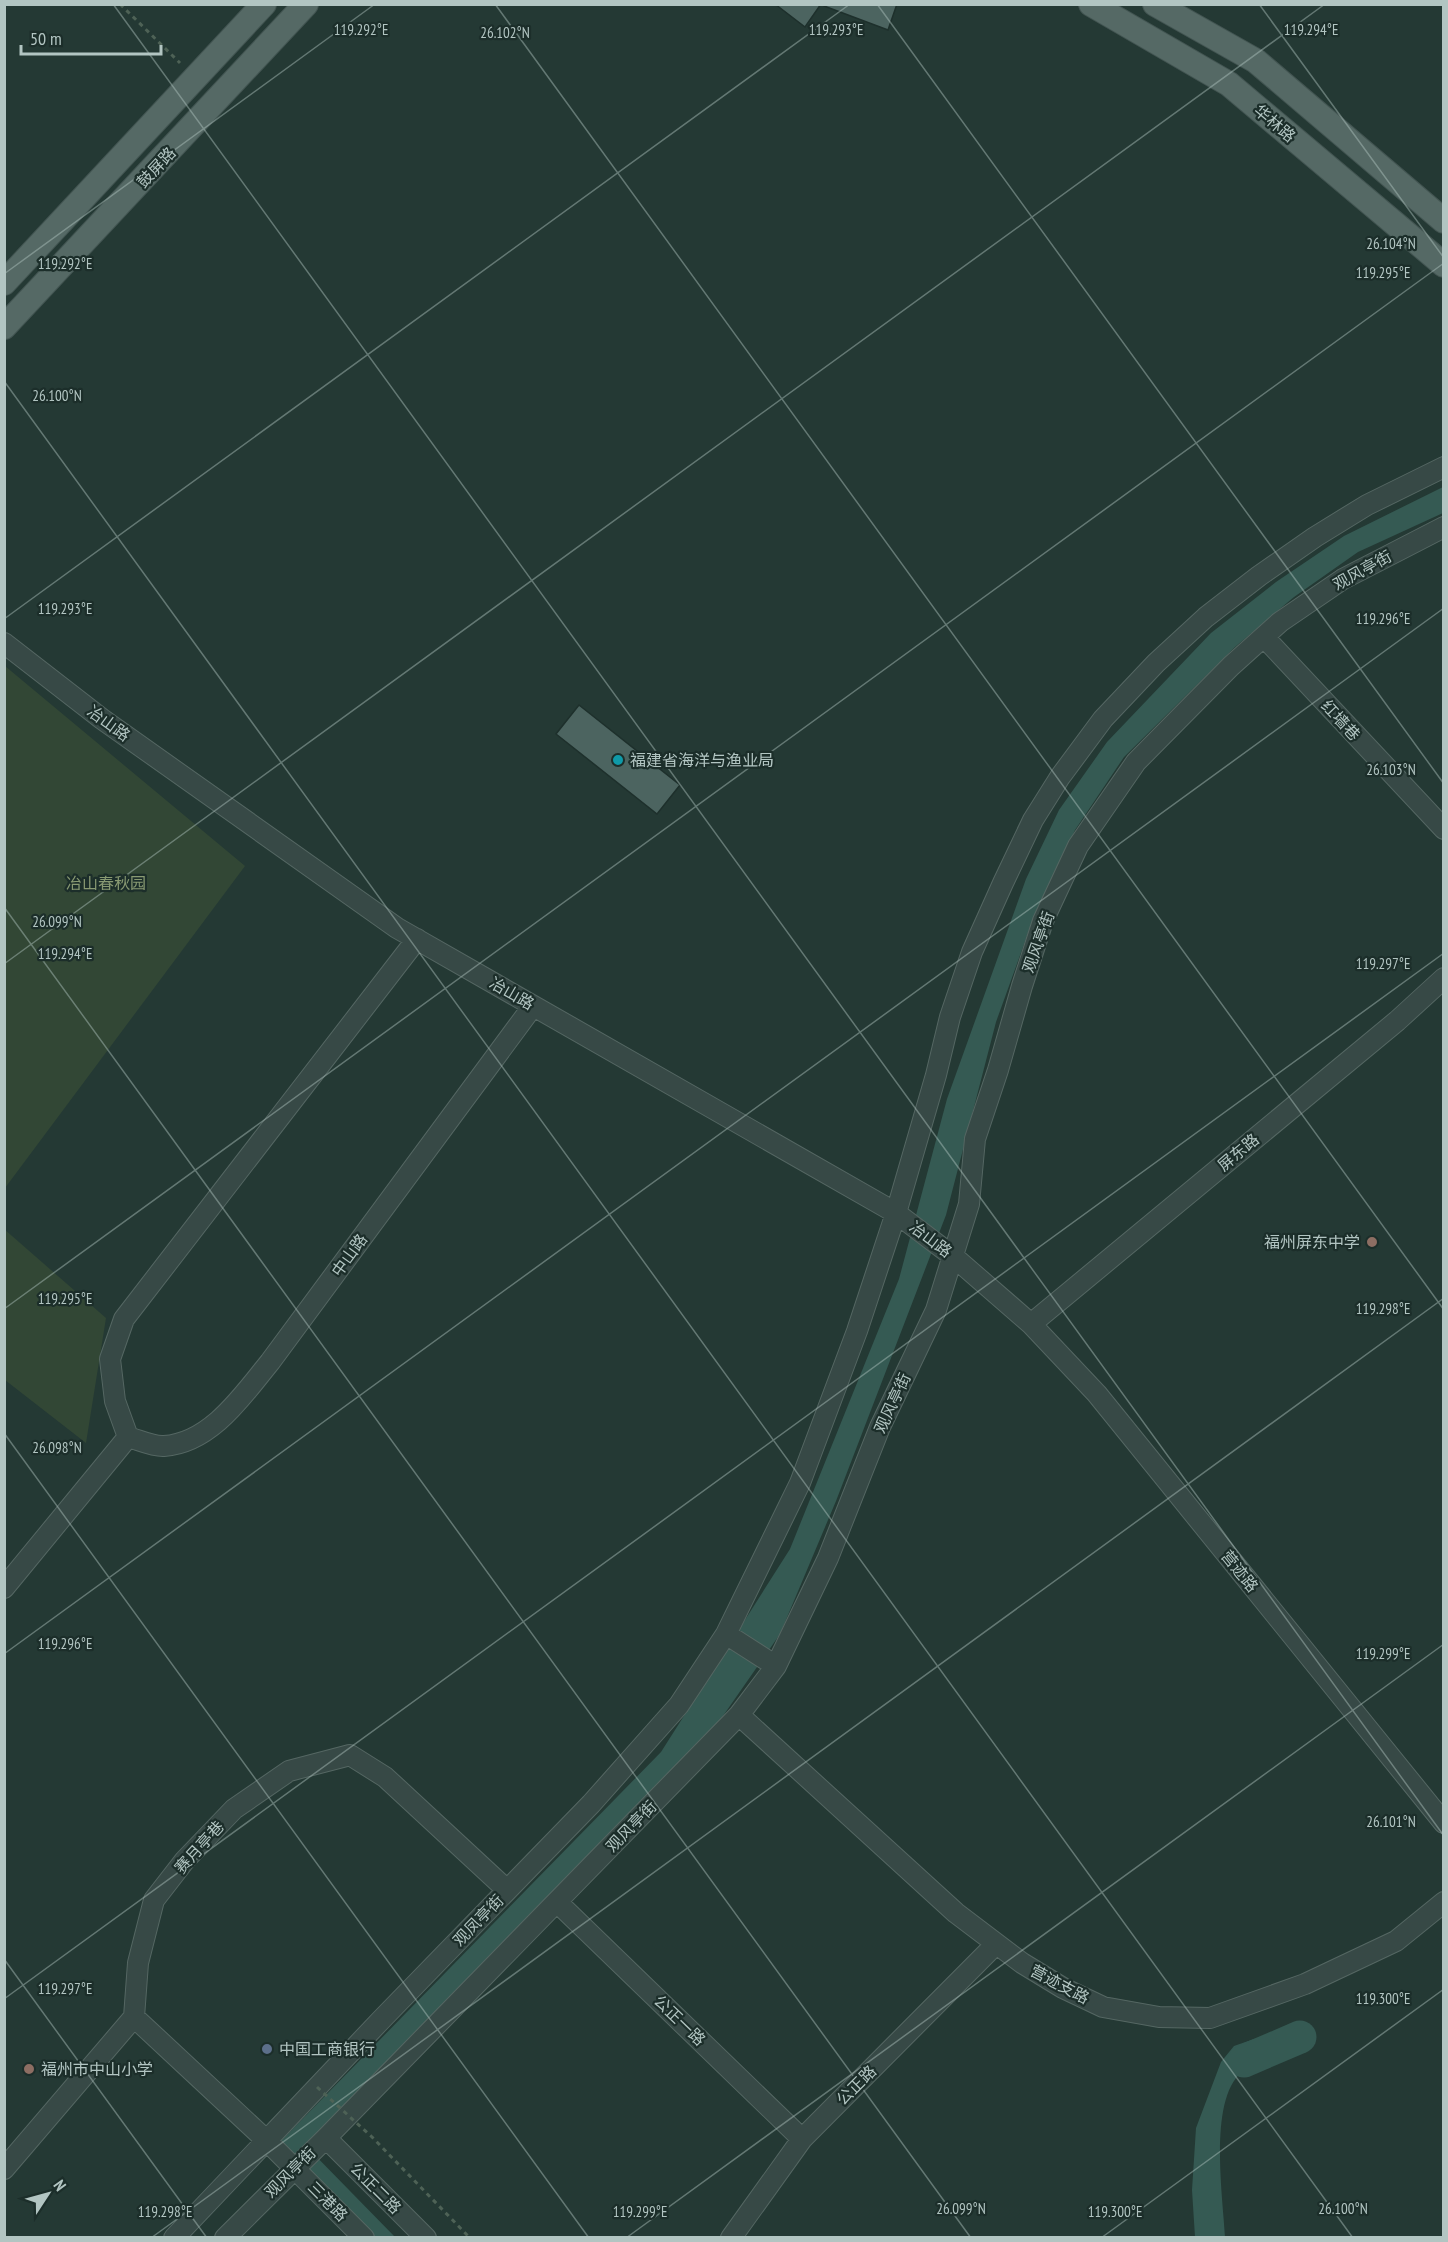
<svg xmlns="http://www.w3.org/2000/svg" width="1448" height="2242" font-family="'PT Sans Narrow','Noto Sans SC',sans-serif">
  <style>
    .green { fill: #324735 }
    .water { fill: #355a53 }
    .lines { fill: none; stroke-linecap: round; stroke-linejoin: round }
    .river { stroke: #355a53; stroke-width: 33 }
    .building { fill: #4c6460; stroke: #1e302c; stroke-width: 1.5 }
    .minor-casing { stroke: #556763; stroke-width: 22 }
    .major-casing { stroke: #435552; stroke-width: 26 }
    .path { stroke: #4e6256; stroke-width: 3; stroke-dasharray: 4.5 4.5; stroke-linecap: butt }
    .minor { stroke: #374946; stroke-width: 20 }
    .major { stroke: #556965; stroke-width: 24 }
    .path-bridge { stroke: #4e6256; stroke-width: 3; stroke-dasharray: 4.5 4.5; stroke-linecap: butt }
    .ticks { fill: none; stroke: #b2c5c2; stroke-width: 1.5; stroke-opacity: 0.45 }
    .culture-dot { fill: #0f9aa8; stroke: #1c2e2a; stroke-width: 2 }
    .education-dot { fill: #8d6e63; stroke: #1c2e2a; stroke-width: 2 }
    .service-dot { fill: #5c6f8a; stroke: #1c2e2a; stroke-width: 2 }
    .labels { text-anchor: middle; stroke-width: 4.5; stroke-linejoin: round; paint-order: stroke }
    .street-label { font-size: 16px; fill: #b2c5c2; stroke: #1c2e2a }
    .poi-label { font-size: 16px; fill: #b2c5c2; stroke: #1c2e2a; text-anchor: start }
    .park-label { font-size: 16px; fill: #889972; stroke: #1c2e2a }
    .ticks-label { font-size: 15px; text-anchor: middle; fill: #b2c5c2; stroke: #1c2e2a; stroke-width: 4.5; stroke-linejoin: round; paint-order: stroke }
  </style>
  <rect width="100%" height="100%" fill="#243934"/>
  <path class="green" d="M5,666L245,866L5,1188Z
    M4,1229L106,1318L86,1443L5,1380Z"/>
  <path class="water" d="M1443,487V513L1358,552L1294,597L1235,647L1124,757L1075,830L1032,922L996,1022L946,1215L836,1501L780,1634L716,1726L605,1844L305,2145L395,2237H372L279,2143L661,1752L790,1549L899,1279L947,1099L1026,879L1059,810L1107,742L1211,633L1276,582L1344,536Z
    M1282,2034L1289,2055C1272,2059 1255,2061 1242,2072C1208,2099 1223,2198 1225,2237H1195L1192,2190L1196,2128L1221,2062L1234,2046L1254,2039Z"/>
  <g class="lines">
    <path class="river" d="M1244,2061L1300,2037"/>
  </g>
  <path class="building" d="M775,4H821L805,27Z
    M824,4H897L888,30L824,6Z
    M579,705L680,785L657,814L556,734Z"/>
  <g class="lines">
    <g class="minor-casing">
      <path id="minor" d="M1264,637L1444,829
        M4,643L102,719L397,928L896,1213L954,1257L1031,1324L1097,1394L1444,1823
        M1031,1324L1397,1021L1444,978
        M128,1437C139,1440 154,1447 164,1446C211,1443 243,1395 270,1362L533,1006
        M128,1437L115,1401L110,1359L124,1319L417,939
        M4,1588L128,1437
        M726,1634L776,1666
        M739,1715L956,1913L1022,1963L1063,1988L1103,2007L1159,2017L1210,2018L1305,1984L1396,1941L1444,1902
        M557,1902L802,2139
        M134,2017L266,2140L364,2238
        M326,2138L426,2238
        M4,2169L134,2017L138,1963L154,1900L185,1860L234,1809L289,1771L350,1755L385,1777L507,1890
        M174,2238L381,2020L591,1804L679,1705L726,1634L800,1483L857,1331L896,1213L936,1075L950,1017L972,952L1003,883L1033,820L1060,777L1103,719L1156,663L1206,617L1259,576L1315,537L1367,505L1444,467
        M225,2238L326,2138L739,1715L776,1666L828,1558L880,1427L936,1310L969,1204L975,1139L998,1070L1022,986L1043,921L1078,846L1136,762L1231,666L1280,622L1343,579L1444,527
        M731,2238L802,2139L996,1944"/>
    </g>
    <g class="major-casing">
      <path id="major" d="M1091,4L1229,84L1444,265
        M1155,4L1256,61L1444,221
        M4,283L264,4
        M4,327L306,4"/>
    </g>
    <path class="path" d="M120,4L180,63"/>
    <use href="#minor" class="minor"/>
    <use href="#major" class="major"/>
    <path class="path-bridge" d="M317,2087L372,2137L470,2238"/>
  </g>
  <path class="ticks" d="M113,4L1444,1836M495,4L1444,1310M877,4L1444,784M1259,4L1444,258M4,274L375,4M4,381L1353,2238M4,619L850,4M4,907L971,2238M4,964L1325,4M4,1309L1444,263M4,1433L589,2238M4,1654L1444,608M4,1959L207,2238M4,1999L1444,953M151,2238L1444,1298M626,2238L1444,1644M1101,2238L1444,1989"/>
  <circle class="culture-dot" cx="618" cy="760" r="6"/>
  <g class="education-dot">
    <circle cx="1372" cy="1242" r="6"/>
    <circle cx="29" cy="2069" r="6"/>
  </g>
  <circle class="service-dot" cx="267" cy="2049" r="6"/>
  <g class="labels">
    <g class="street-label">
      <text transform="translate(1275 123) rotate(40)" y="6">华林路</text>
      <text transform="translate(156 167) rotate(-47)" y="6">鼓屏路</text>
      <text transform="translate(1362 570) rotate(-29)" y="6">观风亭街</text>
      <text transform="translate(1341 720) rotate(47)" y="6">红墙巷</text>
      <text transform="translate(109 723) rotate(36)" y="6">冶山路</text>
      <text transform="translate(1038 942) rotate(-70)" y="6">观风亭街</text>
      <text transform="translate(512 993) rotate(30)" y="6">冶山路</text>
      <text transform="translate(1238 1152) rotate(-40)" y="6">屏东路</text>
      <text transform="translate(931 1239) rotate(37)" y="6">冶山路</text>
      <text transform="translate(349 1255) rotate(-54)" y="6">中山路</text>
      <text transform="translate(892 1403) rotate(-65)" y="6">观风亭街</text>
      <text transform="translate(1240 1571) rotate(51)" y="6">营迹路</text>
      <text transform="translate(631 1826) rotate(-46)" y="6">观风亭街</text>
      <text transform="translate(199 1847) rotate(-48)" y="6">赛月亭巷</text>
      <text transform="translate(478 1920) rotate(-46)" y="6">观凤亭街</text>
      <text transform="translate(1060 1984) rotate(28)" y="6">营迹支路</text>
      <text transform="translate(680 2020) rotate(44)" y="6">公正一路</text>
      <text transform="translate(856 2085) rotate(-45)" y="6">公正路</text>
      <text transform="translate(290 2172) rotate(-45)" y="6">观风亭街</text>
      <text transform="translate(376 2188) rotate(45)" y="6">公正二路</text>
      <text transform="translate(328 2201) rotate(45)" y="6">三港路</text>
    </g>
    <g class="poi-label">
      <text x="630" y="766">福建省海洋与渔业局</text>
      <text x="1360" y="1248" text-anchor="end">福州屏东中学</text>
      <text x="279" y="2055">中国工商银行</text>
      <text x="41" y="2075">福州市中山小学</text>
    </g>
    <g class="park-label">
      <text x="106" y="889">冶山春秋园</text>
    </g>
  </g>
  <g class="ticks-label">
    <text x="361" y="35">119.292°E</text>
    <text x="836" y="35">119.293°E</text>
    <text x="1311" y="35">119.294°E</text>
    <text x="505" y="38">26.102°N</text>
    <text x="1391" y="249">26.104°N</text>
    <text x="65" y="269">119.292°E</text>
    <text x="1383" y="278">119.295°E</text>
    <text x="57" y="401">26.100°N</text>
    <text x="65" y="614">119.293°E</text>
    <text x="1383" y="624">119.296°E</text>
    <text x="1391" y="775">26.103°N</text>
    <text x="57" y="927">26.099°N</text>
    <text x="65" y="959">119.294°E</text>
    <text x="1383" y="969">119.297°E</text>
    <text x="65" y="1304">119.295°E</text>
    <text x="1383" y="1314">119.298°E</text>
    <text x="57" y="1453">26.098°N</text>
    <text x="65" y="1649">119.296°E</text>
    <text x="1383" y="1659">119.299°E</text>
    <text x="1391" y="1827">26.101°N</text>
    <text x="65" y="1994">119.297°E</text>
    <text x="1383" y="2004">119.300°E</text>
    <text x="961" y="2214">26.099°N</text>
    <text x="1343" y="2214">26.100°N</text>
    <text x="165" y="2217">119.298°E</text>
    <text x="640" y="2217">119.299°E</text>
    <text x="1115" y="2217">119.300°E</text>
  </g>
  <rect width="1448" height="2242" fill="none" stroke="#b2c5c2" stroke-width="12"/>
  <g transform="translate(48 2194) rotate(54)" stroke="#1c2e2a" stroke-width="4.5" paint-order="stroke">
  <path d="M0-4.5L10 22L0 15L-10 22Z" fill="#b2c5c2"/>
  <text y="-9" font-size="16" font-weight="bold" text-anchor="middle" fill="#b2c5c2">N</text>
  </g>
  <path d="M21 45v9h140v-9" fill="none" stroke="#b2c5c2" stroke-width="3"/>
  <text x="30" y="45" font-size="18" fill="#b2c5c2" stroke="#1c2e2a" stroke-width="4.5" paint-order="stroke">50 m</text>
</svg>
